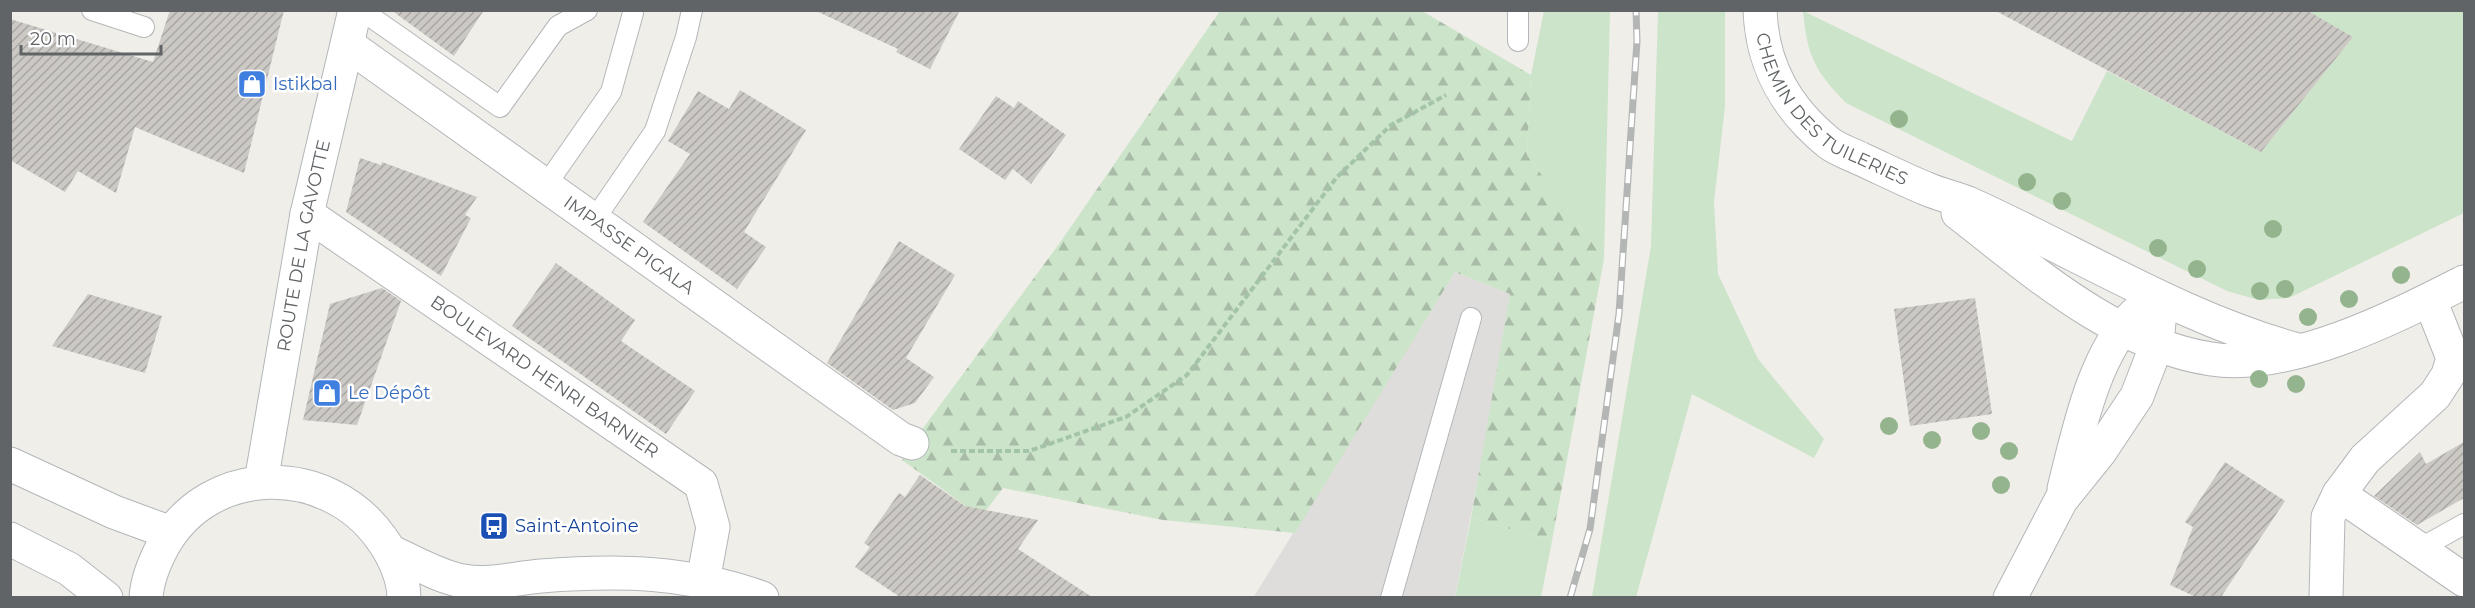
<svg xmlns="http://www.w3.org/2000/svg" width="2475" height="608" font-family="Montserrat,sans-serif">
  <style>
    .industrial { fill: #dfdddb }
    .green { fill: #cce4c9 }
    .forest { fill: url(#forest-firs) }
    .building { fill: url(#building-hatch) }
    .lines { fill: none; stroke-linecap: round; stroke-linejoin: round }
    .lane-casing { stroke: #b4b6b9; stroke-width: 22 }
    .street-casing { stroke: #b4b6b9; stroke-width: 35 }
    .secondary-casing { stroke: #b3b6b9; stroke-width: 35 }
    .path { stroke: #a3c4a8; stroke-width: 4; stroke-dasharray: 6 3; stroke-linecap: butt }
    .lane { stroke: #fff; stroke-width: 20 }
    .street { stroke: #fff; stroke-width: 33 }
    .secondary { stroke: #fff; stroke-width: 33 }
    .rail-casing { stroke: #b4b5b5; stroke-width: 7 }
    .rail { stroke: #fff; stroke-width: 4.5; stroke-dasharray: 14; stroke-linecap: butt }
    .tree { fill: #93b48d }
    .labels { text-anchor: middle; stroke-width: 5; stroke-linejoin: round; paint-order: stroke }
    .shop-label { font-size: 18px; fill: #366cbe; stroke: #fff; text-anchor: start }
    .street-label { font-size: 18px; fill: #606467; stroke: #fff }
    .transit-label { font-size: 18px; fill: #164399; stroke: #fff; text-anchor: start }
  </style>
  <defs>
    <pattern id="forest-firs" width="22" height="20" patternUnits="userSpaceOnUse" patternTransform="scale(1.5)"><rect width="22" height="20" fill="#cce4c9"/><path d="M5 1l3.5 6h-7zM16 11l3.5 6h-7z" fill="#a9bca7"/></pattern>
    <pattern id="building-hatch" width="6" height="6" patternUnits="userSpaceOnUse" patternTransform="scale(1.5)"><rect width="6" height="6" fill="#ccc9c5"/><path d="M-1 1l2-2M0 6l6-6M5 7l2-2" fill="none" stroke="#a9a7a4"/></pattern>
  </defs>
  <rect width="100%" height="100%" fill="#f0eee9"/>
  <path class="industrial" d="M1455,272L1510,294L1496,386L1455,597L1253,598Z"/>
  <path class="green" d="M1544,11H1610L1604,259L1527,155L1531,75Z
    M1658,11H1725V106L1714,202L1718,274L1758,359L1824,439L1814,458L1692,394L1636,597H1592L1651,246Z
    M1803,11L2072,141L2107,71L2261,152L2353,37L2306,11H2464V213L2289,298L2259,300L2227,291L1846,103C1815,71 1807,56 1803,11Z
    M1471,518L1552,541L1541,597L1455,598Z"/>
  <path class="forest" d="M1220,11H1422L1531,75L1527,155L1604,259L1552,541L1471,518L1510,294L1455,272L1295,533L1163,520L1003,488L981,517L902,460L912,443L1059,244Z"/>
  <path class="building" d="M170,10H284L244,173L135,127L116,193L78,171L65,192L10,160V19L153,62Z
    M391,10H484L454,56Z
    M814,10H960L930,69L896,52L898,49Z
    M1994,10H2306L2353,37L2261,152Z
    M740,90L806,130L744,232L766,247L737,289L643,222L690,154L668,141L698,91L729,109Z
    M996,96L1014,108L1018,101L1066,135L1031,184L1013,169L1005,180L959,149Z
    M360,158L381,165L382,162L477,197L465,215L471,218L441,276L346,212Z
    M899,241L955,275L906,358L934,377L915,403L893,410L827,363Z
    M556,263L635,320L621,341L695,391L666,434L512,326Z
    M382,288L401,301L357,425L303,420L330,304Z
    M88,294L162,316L145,373L52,346Z
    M1975,298L1992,414L1910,426L1894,309Z
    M2464,442V498L2417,525L2374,496L2420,452L2426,464Z
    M2225,462L2285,501L2221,597H2196L2170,585L2193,527L2185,522Z
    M920,475L965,506L1038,520L1018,549L1092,597H900L855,567L870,547L864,543L899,493L905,497Z"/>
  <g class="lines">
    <g class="lane-casing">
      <path id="lane" d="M92,10L144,27
        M361,10L500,107L558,26L587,10
        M1518,10V41
        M546,185L611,92L633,13
        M594,220L655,131L686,37L692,10
        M2419,549L2464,524
        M1391,598L1471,318"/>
    </g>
    <g class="street-casing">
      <g id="street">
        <path id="s1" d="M1760,10C1762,66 1786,108 1829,143C1838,150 1851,154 1861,159C1883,169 1905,180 1927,189C1941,195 1956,198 1970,204C2081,254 2183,319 2301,351"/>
        <path id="s2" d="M348,45L901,439L912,443"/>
        <path d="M1958,213C2033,271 2114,344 2211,359C2290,371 2395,317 2464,282"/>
        <path id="s3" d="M307,214L701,484L713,527L703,581"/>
        <path d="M2064,489C2078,433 2094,352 2137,312"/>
        <path d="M2339,494L2464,580"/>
        <path d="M2010,598L2061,500L2099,453L2137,396L2157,344L2159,322"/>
        <path d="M2326,598L2328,517L2339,494L2365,459L2435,395L2448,375L2453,358L2430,300"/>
      </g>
    </g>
    <g class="secondary-casing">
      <g id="secondary">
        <path d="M10,464L114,512L171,533"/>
        <path id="s4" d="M261,482L307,214L355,10"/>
        <path d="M10,539L69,569L106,598"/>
        <path d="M391,552C413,561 439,577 463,581C489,586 515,578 541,576C619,570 688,571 762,598"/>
        <path d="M146,598C147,580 155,561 163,546C210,462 328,463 381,538C393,554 404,578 404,598"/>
      </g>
    </g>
    <path class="path" d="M951,451H1029L1126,417L1187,375L1337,177L1391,125L1446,95"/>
    <use href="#lane" class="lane"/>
    <use href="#street" class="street"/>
    <use href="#secondary" class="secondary"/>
    <g class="rail-casing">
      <path id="rail" d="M1570,598L1590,529L1619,314L1637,41L1636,10"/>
    </g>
    <use href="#rail" class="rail"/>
  </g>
  <g class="tree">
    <circle cx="1899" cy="119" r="9"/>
    <circle cx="2027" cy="182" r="9"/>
    <circle cx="2062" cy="201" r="9"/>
    <circle cx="2273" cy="229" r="9"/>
    <circle cx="2158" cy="248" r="9"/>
    <circle cx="2197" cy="269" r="9"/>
    <circle cx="2401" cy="275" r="9"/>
    <circle cx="2285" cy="289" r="9"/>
    <circle cx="2260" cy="291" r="9"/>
    <circle cx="2349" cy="299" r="9"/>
    <circle cx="2308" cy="317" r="9"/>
    <circle cx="2259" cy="379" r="9"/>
    <circle cx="2296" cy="384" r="9"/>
    <circle cx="1889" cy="426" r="9"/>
    <circle cx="1981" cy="431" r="9"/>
    <circle cx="1932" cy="440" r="9"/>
    <circle cx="2009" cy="451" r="9"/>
    <circle cx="2001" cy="485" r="9"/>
  </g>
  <defs>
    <g id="shop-square" transform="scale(1.5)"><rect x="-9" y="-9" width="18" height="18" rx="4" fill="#3f7fe0" stroke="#fff"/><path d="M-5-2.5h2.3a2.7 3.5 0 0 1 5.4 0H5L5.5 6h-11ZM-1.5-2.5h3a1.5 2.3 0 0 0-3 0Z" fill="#fff"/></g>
    <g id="bus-square" transform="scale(1.5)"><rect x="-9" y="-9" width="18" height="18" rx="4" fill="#1a4fb4" stroke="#fff"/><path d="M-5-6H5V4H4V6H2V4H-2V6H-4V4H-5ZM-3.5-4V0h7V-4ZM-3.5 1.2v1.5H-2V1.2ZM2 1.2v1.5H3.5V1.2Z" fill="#fff"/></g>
  </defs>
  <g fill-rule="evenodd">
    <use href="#shop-square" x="252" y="84"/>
    <use href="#shop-square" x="327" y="393"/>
    <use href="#bus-square" x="494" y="526"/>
  </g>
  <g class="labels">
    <g class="shop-label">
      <text x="273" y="90">Istikbal</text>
      <text x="348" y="399">Le Dépôt</text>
    </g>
    <g class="street-label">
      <text dy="6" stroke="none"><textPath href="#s1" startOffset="132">CHEMIN DES TUILERIES</textPath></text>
      <text dy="6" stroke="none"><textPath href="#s4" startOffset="240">ROUTE DE LA GAVOTTE</textPath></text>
      <text dy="6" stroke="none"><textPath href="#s2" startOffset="345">IMPASSE PIGALA</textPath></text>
      <text dy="6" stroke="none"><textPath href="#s3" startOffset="288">BOULEVARD HENRI BARNIER</textPath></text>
    </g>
    <g class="transit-label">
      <text x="515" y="532">Saint-Antoine</text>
    </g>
  </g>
  <rect width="2475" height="608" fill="none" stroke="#606467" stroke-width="24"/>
  <path d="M21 45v9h140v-9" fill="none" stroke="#606467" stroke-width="3"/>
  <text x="30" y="45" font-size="18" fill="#606467" stroke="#ffffff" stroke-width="4.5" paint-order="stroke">20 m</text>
</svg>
